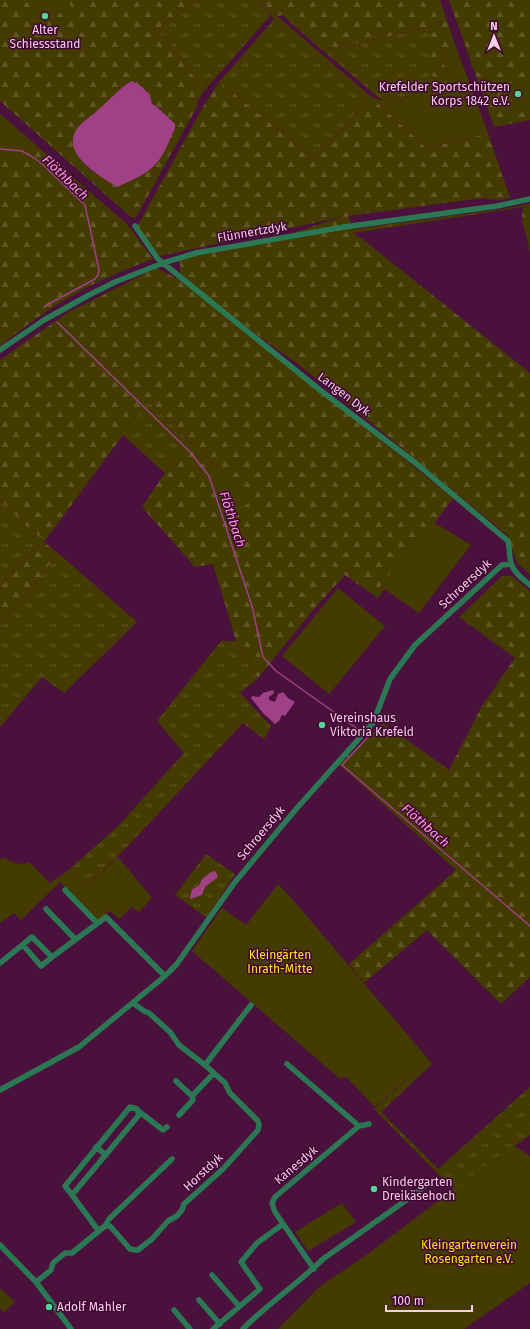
<svg xmlns="http://www.w3.org/2000/svg" width="530" height="1329" font-family="'Fira Sans',sans-serif">
  <style>
    .grass { fill: url(#grass-tufts) }
    .forest { fill: url(#forest-firs); fill-rule: evenodd }
    .green { fill: #443b00 }
    .water { fill: #a04086 }
    .lines { fill: none; stroke-linecap: round; stroke-linejoin: round }
    .stream { stroke: #a04086; stroke-width: 1.5 }
    .minor { stroke: #2b7854; stroke-width: 5.5 }
    .poi-dot { fill: #52d397; stroke: #400532; stroke-width: 1.5 }
    .labels { text-anchor: middle; stroke-width: 3; stroke-linejoin: round; paint-order: stroke }
    .poi-label { font-size: 12px; fill: #f4cfe7; stroke: #400532; text-anchor: start }
    .street-label { font-size: 12px; fill: #f4cfe7; stroke: #400532 }
    .park-label { font-size: 12px; fill: #fee224; stroke: #400532 }
    .water-label { font-size: 13px; font-style: italic; fill: #ff9adf; stroke: #400532 }
  </style>
  <defs>
    <pattern id="grass-tufts" width="24" height="20" patternUnits="userSpaceOnUse"><rect width="24" height="20" fill="#443b00"/><path d="M3 7l-1-3M5 7V3M7 7l1-3M15 17l-1-3M17 17v-4M19 17l1-3" fill="none" stroke="#605625"/></pattern>
    <pattern id="forest-firs" width="22" height="20" patternUnits="userSpaceOnUse"><rect width="22" height="20" fill="#443b00"/><path d="M5 1l3.5 6h-7zM16 11l3.5 6h-7z" fill="#605625"/></pattern>
  </defs>
  <rect width="100%" height="100%" fill="#4b113d"/>
  <path class="grass" d="M198,0H258L269,10L270,16L204,91L164,36L153,32Z
    M277,16L370,96L316,159L219,82Z
    M431,27L433,91L383,101L323,51Z
    M530,204V206L353,233L354,229L502,209Z
    M148,401L197,449L175,458L165,473L122,434Z
    M0,499L44,542L33,549L0,589Z
    M58,553L137,622L64,693L42,677L0,727V627L23,600Z
    M221,641H236L258,678L240,693L271,726L264,739L243,723L127,847L87,887L69,870L120,824L184,753L157,721Z
    M206,854L235,874L207,918L175,895Z
    M429,1060L432,1064L381,1112L438,1169L530,1087V1135L454,1190L374,1109Z"/>
  <path class="forest" d="M0,0H198L153,32L164,36L204,91L196,104L198,105L135,219L133,217L132,218L0,101ZM132,81L152,104C158,105 166,116 172,121L117,187L89,169L79,157L80,126L114,97L125,85Z
    M258,0H440L456,47L439,50L453,87L433,91L430,27L323,51L282,15L277,16L274,19C271,16 271,14 269,10C267,6 262,3 258,0Z
    M449,0H530V120L494,127Z
    M219,82L316,159L370,96L427,148L488,133L510,198L498,200L483,198L348,216L354,229L353,233L360,238H361L530,373V574L517,563L507,535L369,421L299,365L234,318L180,273V259L259,244L342,217L160,256L137,227L203,107Z
    M0,114L127,224L153,259C123,270 93,283 66,299C43,313 21,329 0,346Z
    M530,206V252L522,219L523,208Z
    M156,268L176,278L228,317L453,498L378,598L345,575L313,610L258,678L236,641L213,564L195,567L142,507L175,458L193,450L212,475L228,524L252,497L197,449L148,401L44,542L58,553L23,600L0,627V589L33,549L44,542L0,499V360L67,313Z
    M502,576H512L530,591V977L501,1004L427,930L364,983L349,964L456,870L342,767L338,765L383,723L449,770L482,706L515,658L459,617Z"/>
  <path class="green" d="M26,0H70L69,1L71,7L40,24Z
    M456,47L488,133L427,148L370,96L383,101L453,87L439,50Z
    M530,80V105L508,109L504,84Z
    M0,114L33,143L23,157H0Z
    M197,449L253,497L228,525L212,475L193,450Z
    M430,520L471,545L419,613L380,586Z
    M338,588L385,626L329,694L282,656Z
    M3,857C11,863 20,866 29,862L50,883L69,870L87,887L118,857L152,898L139,912L132,907L119,919L110,911L97,920L60,882L21,920L14,913L0,923V860Z
    M278,884L294,901L429,1060L375,1107L346,1077L340,1079L192,951L222,908L246,925Z
    M513,1145L530,1156V1283L464,1329H278L318,1288L369,1253Z
    M342,1203L356,1222L308,1251L295,1232Z
    M0,1288L15,1302L4,1312L0,1308Z"/>
  <path class="water" d="M132,81C142,86 150,92 152,104C156,105 171,120 175,124V128C170,138 166,151 159,160C149,174 132,180 117,187C98,175 56,151 80,125C86,119 93,115 99,109C110,100 120,87 132,81Z
    M273,690L274,693L269,697V700L275,702L278,694L283,692L288,698L295,702L285,716L282,715L279,721L275,724L263,713L251,698L252,696L259,697L263,693Z
    M213,871L216,872L218,877L205,887L202,895L191,899L190,898L192,889L199,886L202,879Z"/>
  <g class="lines">
    <path class="stream" d="M0,149L22,151L31,156L41,163L85,205L99,270L98,275L95,279L45,306L44,308
      M57,322L190,452L209,476L252,606L263,657L276,671L362,732
      M365,735L368,737L342,765L530,926"/>
    <path class="minor" d="M135,226L158,259L320,390L418,465L508,541C510,549 509,556 511,563C514,573 523,579 530,585
      M0,350L44,320L89,295L115,282L163,263L196,253L344,227L497,206L530,199
      M65,890L97,923
      M46,909L75,939
      M52,957L106,917L165,976
      M0,963L32,937L52,957L41,966L23,945
      M287,1064L359,1126
      M205,1065L251,1005
      M176,1081L192,1096L214,1073
      M0,1090L79,1047L165,976L176,965L235,882L297,808L373,723L390,679L415,645L502,565L511,564
      M137,1110L163,1130L167,1127
      M179,1115L193,1100L192,1096
      M96,1147L106,1155
      M72,1195L65,1186L130,1107L137,1109L139,1115L72,1195L98,1230
      M105,1226L109,1219L172,1159
      M0,1245L36,1282L71,1329
      M314,1269L275,1212L272,1203L275,1197L359,1126L369,1124
      M212,1275L239,1306
      M36,1282L51,1270L53,1263L65,1253H72L105,1226H110L130,1249L135,1250H138L152,1239L168,1221L177,1216L182,1210L184,1204L223,1169L258,1130L259,1125L258,1121L230,1093L225,1083L205,1065L179,1045L170,1032L149,1013L144,1011L133,1003
      M199,1300L220,1324
      M174,1310L190,1329
      M213,1329L260,1289L241,1262L257,1243L283,1224
      M243,1329C268,1303 298,1284 323,1259L415,1194L428,1183"/>
  </g>
  <g class="poi-dot">
    <circle cx="45" cy="16" r="4"/>
    <circle cx="518" cy="94" r="4"/>
    <circle cx="322" cy="725" r="4"/>
    <circle cx="374" cy="1189" r="4"/>
    <circle cx="49" cy="1307" r="4"/>
  </g>
  <g class="labels">
    <g class="poi-label">
      <text x="45" y="34" text-anchor="middle">Alter<tspan x="45" dy="14">Schiessstand</tspan></text>
      <text x="510" y="91" text-anchor="end">Krefelder Sportschützen<tspan x="510" dy="14">Korps 1842 e.V.</tspan></text>
      <text x="330" y="722">Vereinshaus<tspan x="330" dy="14">Viktoria Krefeld</tspan></text>
      <text x="382" y="1186">Kindergarten<tspan x="382" dy="14">Dreikäsehoch</tspan></text>
      <text x="57" y="1311">Adolf Mahler</text>
    </g>
    <g class="street-label">
      <text transform="translate(252 232) rotate(-10)" y="4">Flünnertzdyk</text>
      <text transform="translate(344 394) rotate(37)" y="4">Langen Dyk</text>
      <text transform="translate(465 584) rotate(-43)" y="4">Schroersdyk</text>
      <text transform="translate(261 833) rotate(-50)" y="4">Schroersdyk</text>
      <text transform="translate(296 1165) rotate(-40)" y="4">Kanesdyk</text>
      <text transform="translate(203 1172) rotate(-43)" y="4">Horstdyk</text>
    </g>
    <g class="park-label">
      <text x="280" y="959">Kleingärten<tspan x="280" dy="14">Inrath-Mitte</tspan></text>
      <text x="469" y="1249">Kleingartenverein<tspan x="469" dy="14">Rosengarten e.V.</tspan></text>
    </g>
    <g class="water-label">
      <text transform="translate(66 177) rotate(44)" y="5">Flöthbach</text>
      <text transform="translate(233 519) rotate(72)" y="5">Flöthbach</text>
      <text transform="translate(426 825) rotate(41)" y="5">Flöthbach</text>
    </g>
  </g>
  <g transform="translate(494 36)" stroke="#400532" stroke-width="3" paint-order="stroke">
  <path d="M0-3L7 15L0 10L-7 15Z" fill="#f4cfe7"/>
  <text y="-6" font-size="11" font-weight="bold" text-anchor="middle" fill="#f4cfe7">N</text>
  </g>
  <path d="M386 1305v6h86v-6" fill="none" stroke="#f4cfe7" stroke-width="2"/>
  <text x="392" y="1305" font-size="12" fill="#f4cfe7" stroke="#400532" stroke-width="3" paint-order="stroke">100 m</text>
</svg>
